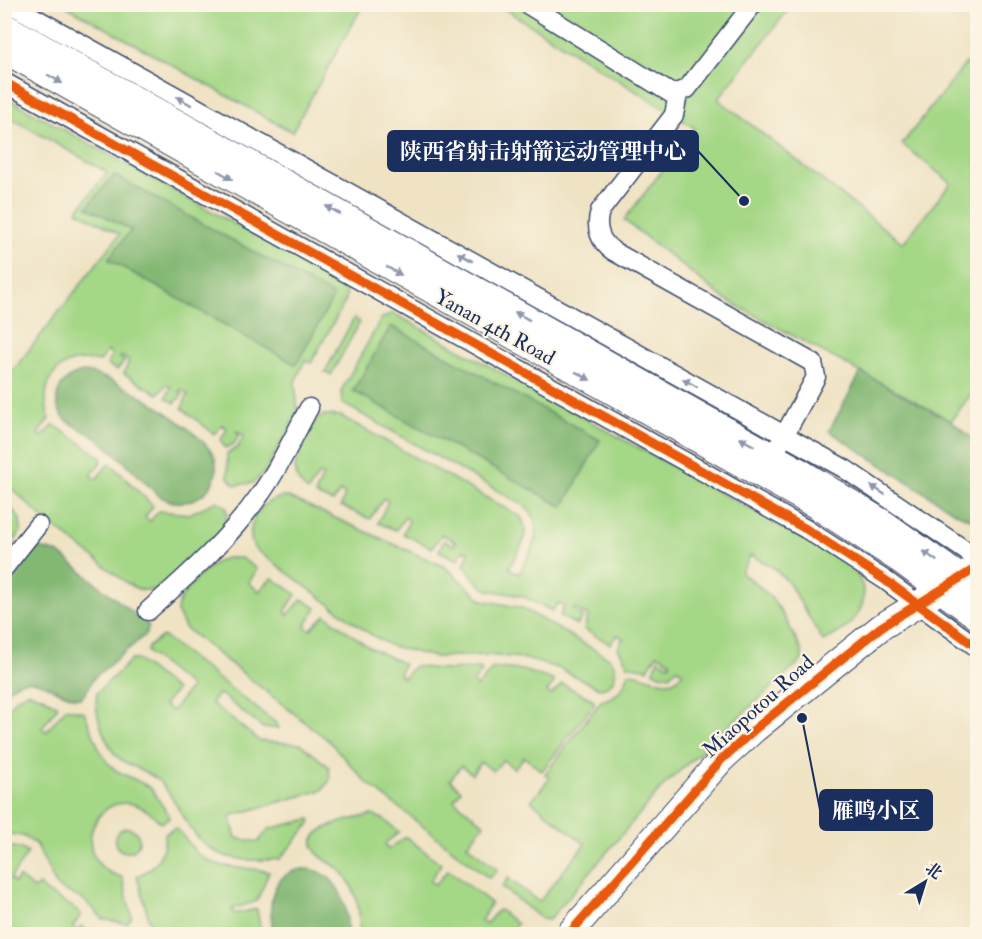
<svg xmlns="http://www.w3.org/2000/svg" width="982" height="939" font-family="'IM FELL Double Pica','Noto Serif SC',serif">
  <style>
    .green { fill: #a4d786; stroke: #608372; stroke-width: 1.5 }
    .forest { fill: #83b873; stroke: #4f7468; stroke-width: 1.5 }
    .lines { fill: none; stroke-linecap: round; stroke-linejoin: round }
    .street-casing { stroke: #3b4a6d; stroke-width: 21 }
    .secondary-casing { stroke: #3b4a6d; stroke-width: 28 }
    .street { stroke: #fff; stroke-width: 18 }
    .secondary { stroke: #fff; stroke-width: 26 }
    .cycleway-casing { stroke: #fcf5e5; stroke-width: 13 }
    .cycleway { stroke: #e8590c; stroke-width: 9 }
    .oneway { fill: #8d97ae }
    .labels { text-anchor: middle; stroke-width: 4.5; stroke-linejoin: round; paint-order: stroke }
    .street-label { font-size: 21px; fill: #1b2f5e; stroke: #fcf5e5 }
    .leader { fill: none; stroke: #1b2f5e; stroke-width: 2 }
    .callout-dot { fill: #1b2f5e; stroke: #fcf5e5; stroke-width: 2 }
    .callout { fill: #1b2f5e; stroke: #1b2f5e; stroke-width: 2 }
    .callout-label { font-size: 22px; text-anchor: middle; font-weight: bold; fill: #fff }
  </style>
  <rect width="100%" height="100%" fill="#fcf5e5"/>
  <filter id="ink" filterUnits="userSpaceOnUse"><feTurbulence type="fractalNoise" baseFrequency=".0167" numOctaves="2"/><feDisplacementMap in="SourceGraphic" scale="12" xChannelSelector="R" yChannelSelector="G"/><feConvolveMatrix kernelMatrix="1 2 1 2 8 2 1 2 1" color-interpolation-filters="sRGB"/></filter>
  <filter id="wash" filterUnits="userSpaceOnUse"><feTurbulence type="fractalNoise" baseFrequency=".008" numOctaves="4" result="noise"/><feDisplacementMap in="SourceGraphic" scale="24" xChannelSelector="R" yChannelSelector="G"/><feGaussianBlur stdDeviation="1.35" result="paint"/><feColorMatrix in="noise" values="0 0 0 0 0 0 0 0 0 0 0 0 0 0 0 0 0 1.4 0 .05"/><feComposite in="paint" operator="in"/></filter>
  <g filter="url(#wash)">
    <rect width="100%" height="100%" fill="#efe3c4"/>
    <path class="green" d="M64,5H363L292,132Z
      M498,5H792L718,99L903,243L951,183L902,144L966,63L977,72V386L951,421L725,299L624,220L695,128Z
      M5,97L341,283L346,290V300L311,363L305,360L295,382L298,412L264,473L253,483L235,485L228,478L227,454L238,447L244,435L236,431L239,435L234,444L225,448L221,440L227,428L222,425L214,434L182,408L188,394L181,389L179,392L183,394L175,403L166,398L171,387L166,385L158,394L124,374L129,360L121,356L120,358L125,361L117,370L107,365L112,354L107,351L100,362C59,353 38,380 49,419L38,434L42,437L54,425L101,457L102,460L91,475L96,479L108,465L111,464L153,506L145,517L150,521L159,511L189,514L217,501L226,507C228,514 227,520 224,526C216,539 169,584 155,589C145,592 136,589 128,584L43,518L5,482L4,382L120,234L77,211L107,172L5,115Z
      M393,313L845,561C880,593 861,624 823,641L788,582L774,568L751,555L741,573C776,595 785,616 802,652V660L665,784L549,920L542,919L502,887L508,878L539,902L585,844L531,801L550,778L545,774L601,701C618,697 624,688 629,673C647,673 670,694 683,672L677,669L669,676L653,672L658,659L669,665L671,662L657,654L648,669L628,665L618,648L623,638L617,635L610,644L584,629L588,616L575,608L573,611L583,616L577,625L560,616L564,606L558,603L552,611L522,596L488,590L478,583L464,565L469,552L464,550L457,560L439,551L444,540L454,546L456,542L442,534L432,548L403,534L409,520L405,517L396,530L378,523L388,501L384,498L370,519L341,506L345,494L340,491L333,502L315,495L323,475L319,474L308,491C288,477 295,459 304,441C310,430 313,421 324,415L341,416L521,517C532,536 518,551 509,568L519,574C531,550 548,528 525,506L342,403L341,391L381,319Z
      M354,318L360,322L331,375L325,372Z
      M288,497L445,567L482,600L522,608L609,658C620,669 616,687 599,688L558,668L522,658L488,655L435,657L391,646L370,634L254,548C243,524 262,496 288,497Z
      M13,510L20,519L21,531L5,555V521Z
      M226,558H241L257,569L249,583L259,591L272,578L296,594L285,612L288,615L302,599L316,608L305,626L310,630L325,615L369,647L404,664L399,674L403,678L414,666L446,670L480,668L482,671L473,683L477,687L493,668L522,670L553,680L554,683L547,692L551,695L562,684L594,700V704L542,771L524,757L514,769L503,760L493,771L481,762L472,774L461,766L450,780L461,790L454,800L484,824L467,845L498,870L489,878L366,782L329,741L185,628L177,611C178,593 209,563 226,558Z
      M163,636L277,724L279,728H263L219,693L211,703L260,741L301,744L329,767L330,780L322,790L230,816L236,838L258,842L269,829L310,819L311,822L280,859C257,861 232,862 213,850C187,835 180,803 160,782C146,768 122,767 112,750C102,734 94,711 97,693L131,660H138L176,690L164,705L172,711L191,687L147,652L148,647Z
      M27,692L41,696L58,706L42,728L46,732L66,708L84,712L100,751L108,763L117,771L150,787L170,817L161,823C106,762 56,860 122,877L132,917L127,924L103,919L84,900L57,887L36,844L23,836L5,833V713L15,699Z
      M372,815L383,819L399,832L385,844L388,849L406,837L441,864L430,881L435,885L448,870L491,903L481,921L486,924L497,911L500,910L517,924L511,932L515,934H359C361,913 357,891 343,873C336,865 324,861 317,853C296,827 358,818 372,815Z
      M115 840a12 12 0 1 1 24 0a12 12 0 1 1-24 0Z
      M175,828C183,834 189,845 197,853C219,872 243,865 269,872L257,901L232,909L234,914L257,909L261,934H153L137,876C157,868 164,854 165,834Z
      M4,846L20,848L28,853L10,879L15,883L19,877L34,889L39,885C52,900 74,903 81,915L72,928L77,931L81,926L92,934H5Z"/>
    <path class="forest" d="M114,175L334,296L296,365L108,259L131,230L87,207Z
      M391,326L600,440L563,507L353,391Z
      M85,372C112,374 208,433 215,459C224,493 181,516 156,493C137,474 120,456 99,440C89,432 73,427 64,418C47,398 63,374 85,372Z
      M861,372L951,421L977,442V522L956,513L829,431Z
      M39,548L59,553L149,626L146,634L94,678L85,694L80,698C51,695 31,664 5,693V580L25,555Z
      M303,869C338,869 349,905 347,934H274C268,907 268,874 303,869Z"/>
  </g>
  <g filter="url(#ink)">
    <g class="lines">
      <g class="street-casing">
        <path id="street" d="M10,4L845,469L978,559
          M527,4L672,94L687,89L753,4
          M4,82L806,529L885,580L978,648
          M678,94L674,115L600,211C595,227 599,241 613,251L813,363L816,377L779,445
          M4,568L38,525
          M148,611C188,575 228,540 259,496C279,469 293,437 309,408"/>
      </g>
      <g class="secondary-casing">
        <path id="secondary" d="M4,26L799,471L885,524L978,590
          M4,50L817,506L900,560L978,617
          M569,934L721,760L755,729L881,627L978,567"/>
      </g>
      <use href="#street" class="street"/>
      <use href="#secondary" class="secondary"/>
      <g class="cycleway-casing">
        <path id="cycleway" d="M4,82L806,529L885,580L978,648
          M569,934L721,760L755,729L881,627L978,567"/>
      </g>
      <use href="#cycleway" class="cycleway"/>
    </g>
    <defs><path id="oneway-solid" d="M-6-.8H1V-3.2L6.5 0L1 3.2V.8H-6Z" transform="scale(1.5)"/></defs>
    <g class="oneway">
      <use href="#oneway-solid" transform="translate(55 79) rotate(30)"/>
      <use href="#oneway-solid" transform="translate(184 101) rotate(-151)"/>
      <use href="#oneway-solid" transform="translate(225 175) rotate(30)"/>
      <use href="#oneway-solid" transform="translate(333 210) rotate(-151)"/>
      <use href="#oneway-solid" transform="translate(465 257) rotate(-151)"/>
      <use href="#oneway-solid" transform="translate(394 271) rotate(29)"/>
      <use href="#oneway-solid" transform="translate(522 316) rotate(-151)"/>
      <use href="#oneway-solid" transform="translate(583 376) rotate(29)"/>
      <use href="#oneway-solid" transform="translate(690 383) rotate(-151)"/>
      <use href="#oneway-solid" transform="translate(747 442) rotate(-151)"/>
      <use href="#oneway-solid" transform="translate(878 490) rotate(-147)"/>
      <use href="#oneway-solid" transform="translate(930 556) rotate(-144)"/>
    </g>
  </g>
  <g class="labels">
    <g class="street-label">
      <text transform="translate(495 327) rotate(29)" y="7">Yanan 4th Road</text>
      <text transform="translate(758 706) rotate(-42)" y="7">Miaopotou Road</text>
    </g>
  </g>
  <path class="leader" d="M744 201L698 151M802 718L820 810"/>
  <g class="callout-dot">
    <circle cx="744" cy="201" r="6"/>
    <circle cx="802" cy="718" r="6"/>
  </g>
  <g class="callout">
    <rect x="388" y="131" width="310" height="40" rx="6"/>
    <rect x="820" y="790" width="112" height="40" rx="6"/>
  </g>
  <g class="callout-label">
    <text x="543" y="159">陕西省射击射箭运动管理中心</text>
    <text x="876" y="818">雁鸣小区</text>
  </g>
  <rect width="982" height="939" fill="none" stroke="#fcf5e5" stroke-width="24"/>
  <g transform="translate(925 882) rotate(38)" stroke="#fcf5e5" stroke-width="4.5" paint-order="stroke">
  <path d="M0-4.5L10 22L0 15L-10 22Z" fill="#1b2f5e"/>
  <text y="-9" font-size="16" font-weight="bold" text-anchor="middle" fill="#1b2f5e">北</text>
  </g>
</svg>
